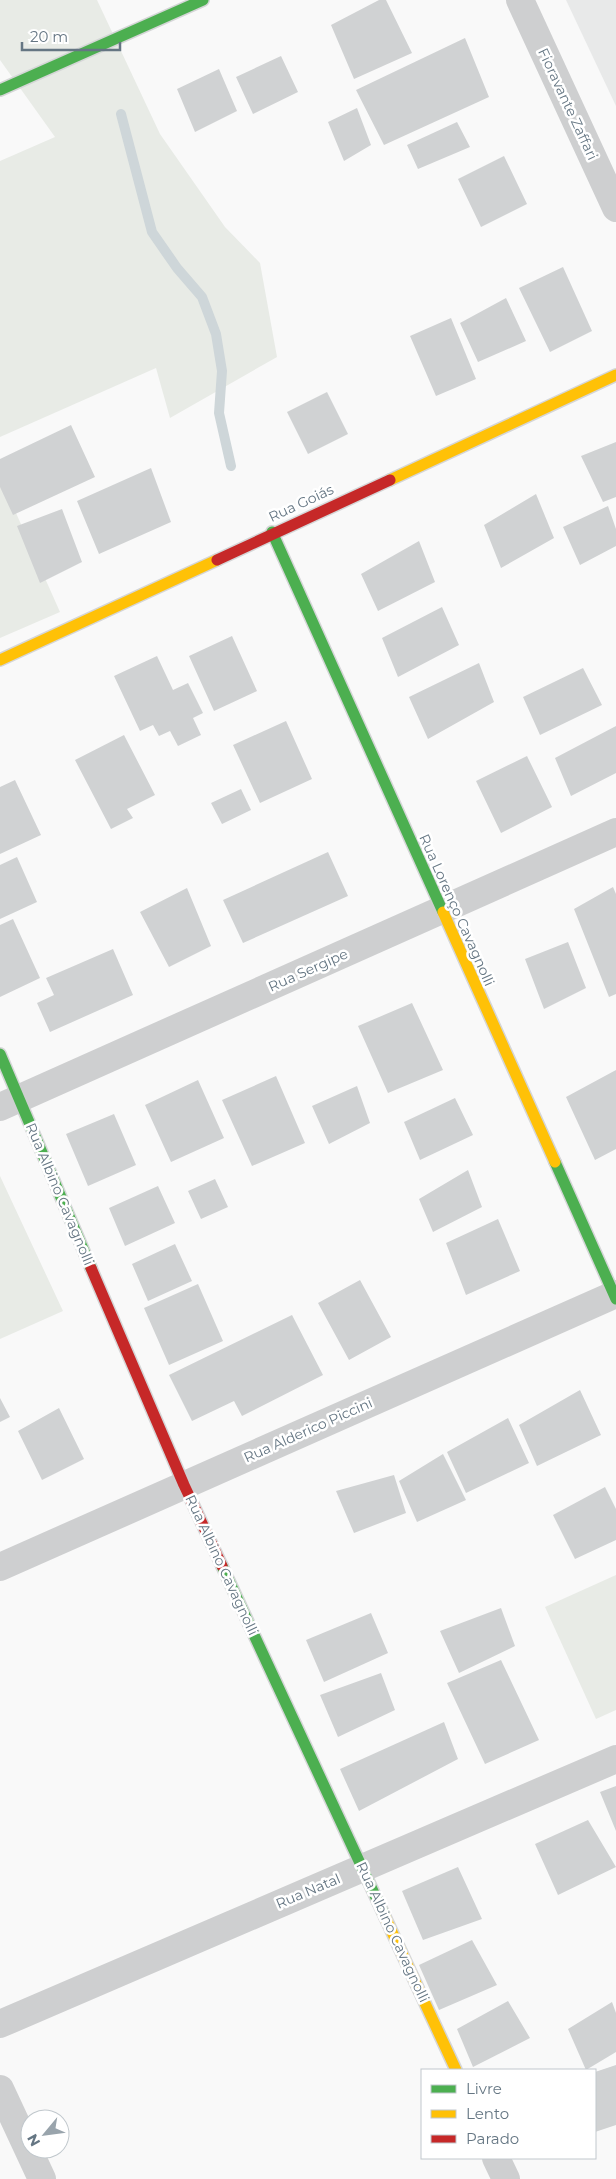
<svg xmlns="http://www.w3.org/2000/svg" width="616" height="2179" font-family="Montserrat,sans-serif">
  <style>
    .built { fill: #e8e9e9 }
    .green { fill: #e8ebe6 }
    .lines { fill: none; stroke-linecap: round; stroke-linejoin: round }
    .stream { stroke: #ced6d9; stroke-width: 10 }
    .building { fill: #d0d2d3 }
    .fast-casing { stroke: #d5d6d7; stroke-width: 14 }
    .slow-casing { stroke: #d5d6d7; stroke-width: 14 }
    .jam-casing { stroke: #d5d6d7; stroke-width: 14 }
    .street { stroke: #cecfd0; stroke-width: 28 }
    .fast { stroke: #4caf50; stroke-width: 11 }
    .slow { stroke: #ffc107; stroke-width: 11 }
    .jam { stroke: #c62828; stroke-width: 11 }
    .labels { text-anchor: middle; stroke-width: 5; stroke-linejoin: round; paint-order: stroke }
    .street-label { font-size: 14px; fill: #657683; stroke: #fff }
  </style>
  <rect width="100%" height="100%" fill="#f9f9f9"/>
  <path class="built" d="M566,0H616V106Z"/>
  <path class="green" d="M0,0H97L160,134L225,227L260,263L277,357L170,418L156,368L0,437V161L55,137L0,60Z
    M0,477L60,612L0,638Z
    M0,1176L63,1311L0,1339Z
    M616,1575V1710L596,1719L545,1607Z"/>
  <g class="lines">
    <path class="stream" d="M121,114L152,232L177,268L202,297L216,334L222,371L219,413L231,466"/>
  </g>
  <path class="building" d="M379,0H386L412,53L354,79L331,25Z
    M465,38L489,97L384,145L356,90Z
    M281,56L298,92L253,114L236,77Z
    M219,69L237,111L195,132L177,89Z
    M357,108L371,145L344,161L328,122Z
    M457,122L470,147L418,169L407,145Z
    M504,156L527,204L481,227L458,179Z
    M563,267L592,331L550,352L519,288Z
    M506,298L526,341L478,362L460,323Z
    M451,318L476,379L436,396L410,336Z
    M327,392L348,434L308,454L287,412Z
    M71,425L95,477L13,515L0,487V459Z
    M616,442V497L603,502L581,456Z
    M151,468L171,522L99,554L77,501Z
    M536,494L554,538L501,568L484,525Z
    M608,506L616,529V546L580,565L563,527Z
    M62,509L82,562L40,583L17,526Z
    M419,541L435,582L378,611L361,574Z
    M442,607L459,645L398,677L382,638Z
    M232,636L257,691L214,711L189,656Z
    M157,656L173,690L188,683L203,713L193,718L201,735L178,746L170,731L159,736L153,725L140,731L114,676Z
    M479,663L494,702L428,739L409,697Z
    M583,668L602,705L540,735L523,697Z
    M286,721L312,779L260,803L233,745Z
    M616,726V773L571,796L555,758Z
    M124,735L155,795L127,809L133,818L111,829L75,760Z
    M527,756L552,807L501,833L476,781Z
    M15,780L41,835L0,854V787Z
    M241,789L251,810L222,824L211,803Z
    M328,852L348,896L243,943L223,900Z
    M17,857L37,902L0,919V865Z
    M613,887L616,894V994L609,997L574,909Z
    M187,888L211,946L169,967L140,912Z
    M13,919L40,978L0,997V925Z
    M568,942L586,988L544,1009L525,959Z
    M113,949L133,995L50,1032L37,1003L54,995L46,978Z
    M412,1003L443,1070L388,1093L358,1026Z
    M616,1070V1149L595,1160L566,1097Z
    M276,1076L305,1143L252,1166L222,1100Z
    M198,1080L224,1138L171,1162L145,1105Z
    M357,1086L370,1123L329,1144L312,1106Z
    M455,1098L473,1135L420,1160L404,1122Z
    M114,1114L136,1165L88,1186L66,1134Z
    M468,1170L482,1207L433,1232L419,1199Z
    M215,1179L228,1207L201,1219L188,1191Z
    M158,1186L175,1223L125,1246L109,1208Z
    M498,1219L520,1271L466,1295L446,1243Z
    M175,1244L192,1281L148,1301L132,1264Z
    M360,1280L391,1337L349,1360L318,1303Z
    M198,1284L223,1341L169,1365L144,1308Z
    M292,1315L323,1375L242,1416L234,1401L192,1421L169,1375Z
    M580,1390L601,1435L537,1466L519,1425Z
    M0,1398L10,1417L0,1422Z
    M59,1408L84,1459L42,1480L18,1431Z
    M508,1418L529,1463L466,1493L447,1452Z
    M443,1454L466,1500L417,1522L399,1481Z
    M394,1475L406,1513L354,1533L336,1491Z
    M605,1487L616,1509V1540L575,1559L553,1515Z
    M501,1608L515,1646L459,1673L440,1631Z
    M371,1613L388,1653L324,1682L306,1640Z
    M501,1660L539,1740L485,1764L447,1683Z
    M381,1673L395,1710L338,1737L320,1695Z
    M444,1722L458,1759L359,1811L340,1769Z
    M616,1786V1831L600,1792Z
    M588,1820L616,1867L558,1895L535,1844Z
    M458,1867L482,1919L423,1940L402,1891Z
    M472,1940L497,1985L439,2010L419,1965Z
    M508,2001L530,2038L473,2067L457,2029Z
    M612,2002L616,2013V2052L586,2070L568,2029Z
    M616,2065V2125L595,2132V2072Z"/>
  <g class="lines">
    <g class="fast-casing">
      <path id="fast" d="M0,90L203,0
        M272,532L443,912
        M0,1054L91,1268
        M555,1162L616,1299
        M222,1566L385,1917"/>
    </g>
    <g class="slow-casing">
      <path id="slow" d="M390,480L616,375
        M0,660L217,560
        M443,912L555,1162
        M385,1917L456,2070"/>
    </g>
    <g class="jam-casing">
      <path id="jam" d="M217,560L390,480
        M91,1268L184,1485L222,1566"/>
    </g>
    <path class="street" d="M520,0L616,208
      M0,1107L616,832
      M0,1567L616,1294
      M0,2024L616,1759
      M0,2089L42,2179
      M496,2158L506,2179"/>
    <use href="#fast" class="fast"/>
    <use href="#slow" class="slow"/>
    <use href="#jam" class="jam"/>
  </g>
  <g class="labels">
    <g class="street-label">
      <text transform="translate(568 104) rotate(65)" y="5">Fioravante Zaffari</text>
      <text transform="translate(301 503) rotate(-25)" y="5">Rua Goiás</text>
      <text transform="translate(457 910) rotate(66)" y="5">Rua Lorenço Cavagnolli</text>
      <text transform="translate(308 970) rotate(-24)" y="5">Rua Sergipe</text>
      <text transform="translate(60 1194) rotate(67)" y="5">Rua Albino Cavagnolli</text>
      <text transform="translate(308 1430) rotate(-24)" y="5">Rua Alderico Piccini</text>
      <text transform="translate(222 1565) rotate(65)" y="5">Rua Albino Cavagnolli</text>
      <text transform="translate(308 1891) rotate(-23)" y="5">Rua Natal</text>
      <text transform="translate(393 1932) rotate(65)" y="5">Rua Albino Cavagnolli</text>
    </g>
  </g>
  <rect x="421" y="2069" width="175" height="90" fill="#ffffff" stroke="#c1c8cd"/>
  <rect x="431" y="2085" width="25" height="8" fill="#4caf50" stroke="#c1c8cd"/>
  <text x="466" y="2094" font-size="15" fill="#657683">Livre</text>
  <rect x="431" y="2110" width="25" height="8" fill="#ffc107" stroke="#c1c8cd"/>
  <text x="466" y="2119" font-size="15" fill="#657683">Lento</text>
  <rect x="431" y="2135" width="25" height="8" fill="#c62828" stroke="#c1c8cd"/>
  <text x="466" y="2144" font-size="15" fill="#657683">Parado</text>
  <g transform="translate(45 2134) rotate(241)"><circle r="24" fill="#ffffff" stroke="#c1c8cd"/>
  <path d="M0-4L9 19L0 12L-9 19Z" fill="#99a4ac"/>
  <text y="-8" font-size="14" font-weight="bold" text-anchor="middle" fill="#657683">N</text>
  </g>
  <path d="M22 42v8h98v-8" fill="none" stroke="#657683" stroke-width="2.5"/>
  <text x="30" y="42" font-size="15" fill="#657683" stroke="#ffffff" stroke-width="4" paint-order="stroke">20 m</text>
</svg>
